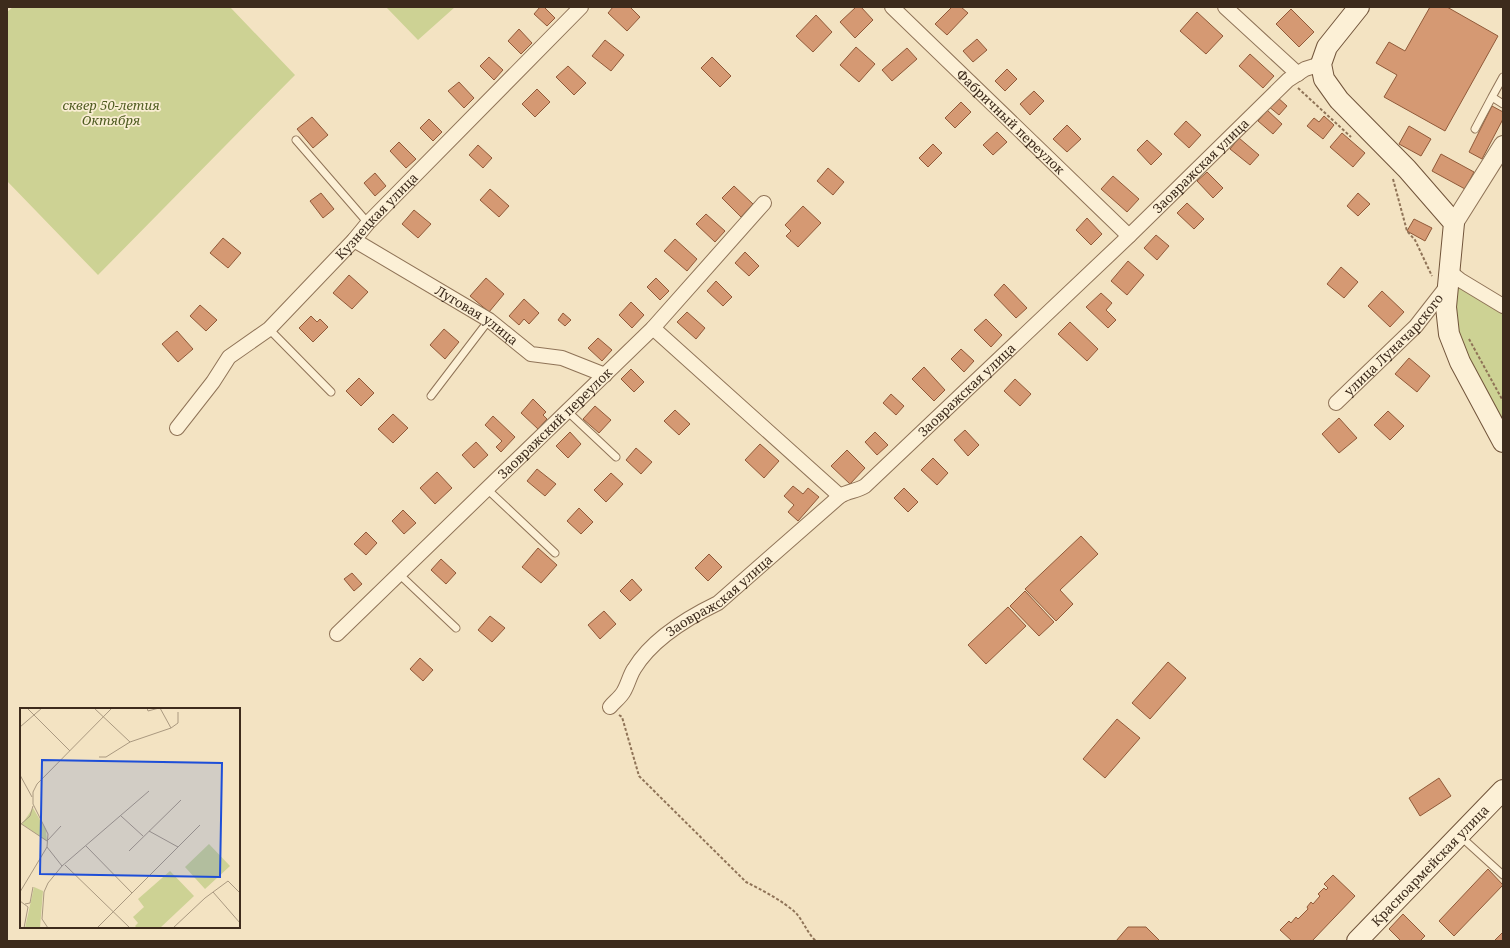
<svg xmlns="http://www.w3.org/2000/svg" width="1510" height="948" font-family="'Noto Serif',serif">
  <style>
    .green { fill: #cdd294 }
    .building { fill: #d59973; stroke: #915a39 }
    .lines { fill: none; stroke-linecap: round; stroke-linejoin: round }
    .service-casing { stroke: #8f7357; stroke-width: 9 }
    .minor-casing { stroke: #8f7357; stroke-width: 16 }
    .tertiary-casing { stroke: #8f7357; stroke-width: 20 }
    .secondary-casing { stroke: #71543a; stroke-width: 22 }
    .path { stroke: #8f7357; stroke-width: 2; stroke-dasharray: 3 2; stroke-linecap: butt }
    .service { stroke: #fcf0d6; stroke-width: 7 }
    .minor { stroke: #fcf0d6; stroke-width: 14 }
    .tertiary { stroke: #fcf0d6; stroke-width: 18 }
    .secondary { stroke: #fcf0d6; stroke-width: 20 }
    .labels { text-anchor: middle; stroke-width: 3.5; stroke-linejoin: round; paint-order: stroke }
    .park-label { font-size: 13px; font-style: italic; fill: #4f5c21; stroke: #f9edd2 }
    .street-label { font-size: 13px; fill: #3d2b1c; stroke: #f9edd2 }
    .inset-road { fill: none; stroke: #aa9980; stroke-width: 1 }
    .view { fill: #1d4ed8; fill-opacity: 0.15; stroke: #1d4ed8; stroke-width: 2 }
    .inset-edge { fill: none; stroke: #3d2b1c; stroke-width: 2 }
  </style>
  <rect width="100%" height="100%" fill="#f3e3c2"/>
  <path class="green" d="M13,7H230L295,75L98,275L7,181V12Z
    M386,7H455L418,40Z
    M1460,280L1503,306V442L1446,307Z"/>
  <path class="building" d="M540,7H544L555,18L547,26L534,14Z
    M613,7H630L640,17L627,31L608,13Z
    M856,7H861L873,20L855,38L840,22Z
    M952,7H961L968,13L947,35L935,24Z
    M1430,7H1447L1498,36L1445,131L1384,97L1397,75L1376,63L1389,42L1405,51Z
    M1291,9L1314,32L1299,47L1276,24Z
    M1197,12L1223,36L1206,54L1180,31Z
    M816,15L832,32L813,52L796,36Z
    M519,29L532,43L521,54L508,41Z
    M977,39L987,50L973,62L963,51Z
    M605,40L624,55L611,71L592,56Z
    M856,47L875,64L859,82L840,65Z
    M907,48L917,59L892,81L882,70Z
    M1250,54L1274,76L1263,88L1239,66Z
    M489,57L503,70L494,80L480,66Z
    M712,57L731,76L720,87L701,68Z
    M568,66L586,83L574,95L556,77Z
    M1007,69L1017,79L1005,91L995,81Z
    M459,82L474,98L464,108L448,91Z
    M537,89L550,102L535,117L522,104Z
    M1034,91L1044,101L1030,115L1020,104Z
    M1276,96L1287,106L1279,115L1268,106Z
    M961,102L971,112L955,128L945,118Z
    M1492,106L1503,112V119L1482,159L1469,152Z
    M1267,110L1282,124L1273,134L1258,121Z
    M1324,116L1334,125L1323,139L1307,126L1314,118L1319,122Z
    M312,117L328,135L313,148L297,129Z
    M429,119L442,132L433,141L420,128Z
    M1186,121L1201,135L1189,148L1174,134Z
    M1067,125L1081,139L1067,152L1053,139Z
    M1409,126L1431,139L1421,156L1399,144Z
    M997,132L1007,142L993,155L983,145Z
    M1342,133L1365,153L1353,167L1330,147Z
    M1239,138L1259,155L1250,165L1230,149Z
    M1147,140L1162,154L1151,165L1137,150Z
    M399,142L416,159L406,168L390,151Z
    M933,144L942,153L928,167L919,158Z
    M478,145L492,158L483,168L469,155Z
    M1441,154L1474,172L1465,189L1432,171Z
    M828,168L844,182L833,195L817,181Z
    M1207,172L1223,188L1213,198L1197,181Z
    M375,173L386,186L375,196L364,183Z
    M1113,176L1139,199L1127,212L1101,189Z
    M734,186L753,204L741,217L722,198Z
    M490,189L509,206L499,217L480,200Z
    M321,193L334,209L323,218L310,201Z
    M1358,193L1370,204L1358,216L1347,206Z
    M1187,203L1204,219L1194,229L1177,213Z
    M803,206L821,223L798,247L786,236L791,231L785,225Z
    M414,210L431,224L418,238L402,224Z
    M706,214L725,231L715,242L696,224Z
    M1087,218L1102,234L1091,245L1076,230Z
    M1414,219L1432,228L1425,241L1407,231Z
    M1156,235L1169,246L1157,260L1144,248Z
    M223,238L241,253L228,268L210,253Z
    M675,239L697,259L687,271L664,251Z
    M745,252L759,266L749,276L735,263Z
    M1128,261L1144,275L1127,295L1111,281Z
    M1341,267L1358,282L1344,298L1327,284Z
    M349,275L368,292L352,309L333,293Z
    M486,278L504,294L489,312L470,296Z
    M656,278L669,291L660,300L647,287Z
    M716,281L732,297L723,306L707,291Z
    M1004,284L1027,308L1016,318L994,295Z
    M1382,291L1404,312L1390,327L1368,306Z
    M1101,293L1112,303L1106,310L1116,320L1108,328L1086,307Z
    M524,299L539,313L529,324L524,319L519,325L509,316Z
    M631,302L644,315L632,328L619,315Z
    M200,305L217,320L206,331L190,316Z
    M687,312L705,328L696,339L677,322Z
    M563,313L571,320L565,326L558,320Z
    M311,316L317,322L320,319L328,327L313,342L299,328Z
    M986,319L1002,335L991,347L974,330Z
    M1070,322L1098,349L1087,361L1058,334Z
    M444,329L459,342L445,359L430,345Z
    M177,331L193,349L178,362L162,344Z
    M598,338L612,350L602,361L588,348Z
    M961,349L974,361L964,372L951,359Z
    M1409,358L1430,376L1417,392L1395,374Z
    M924,367L945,390L934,401L912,379Z
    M631,369L644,382L634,392L621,379Z
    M359,378L374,393L361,406L346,391Z
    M1015,379L1031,394L1020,406L1004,391Z
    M891,394L904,406L896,415L883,403Z
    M533,399L546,412L543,415L547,419L538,429L521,413Z
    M595,406L611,420L599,433L583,419Z
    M675,410L690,424L679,435L664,421Z
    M1388,411L1404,426L1390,440L1374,425Z
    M393,414L408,428L393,443L378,429Z
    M493,416L515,437L501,452L496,447L502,441L485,425Z
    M1339,418L1357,438L1339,453L1322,434Z
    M965,430L979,445L968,456L954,440Z
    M570,432L581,444L568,458L556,446Z
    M875,432L888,445L877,455L865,442Z
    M476,442L488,455L474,468L462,455Z
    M760,444L779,461L764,478L745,460Z
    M636,448L652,462L641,474L626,460Z
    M847,450L865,468L850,484L831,466Z
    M933,458L948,473L937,485L921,470Z
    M537,469L556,484L545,496L527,481Z
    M437,472L452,488L435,504L420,488Z
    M611,473L623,484L606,502L594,490Z
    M793,486L803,494L808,488L819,497L798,521L788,512L794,505L784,496Z
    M904,488L918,502L908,512L894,498Z
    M579,508L593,522L581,534L567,521Z
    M403,510L416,523L404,534L392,521Z
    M366,532L377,543L366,555L354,544Z
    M1081,536L1098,554L1060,590L1073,604L1056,621L1025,589Z
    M538,548L557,565L541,583L522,567Z
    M709,554L722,567L708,581L695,568Z
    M441,559L456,573L446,584L431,570Z
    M352,573L362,584L354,591L344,579Z
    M632,579L642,590L630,601L620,591Z
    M1025,591L1054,622L1039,636L1010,606Z
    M1008,607L1026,626L986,664L968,645Z
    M604,611L616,624L600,639L588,625Z
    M490,616L505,628L492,642L478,630Z
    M420,658L433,670L423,681L410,669Z
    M1168,662L1186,678L1150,719L1132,703Z
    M1117,719L1140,738L1105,778L1083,759Z
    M1439,778L1451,796L1420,816L1409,798Z
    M1488,869L1503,885L1454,936L1439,921Z
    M1333,875L1355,896L1312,941H1292L1280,930L1289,921L1291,923L1296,917L1298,919L1308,909L1307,907L1311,902L1313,904L1320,896L1318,894L1324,888L1326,890L1328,888L1324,884Z
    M1403,914L1425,936L1420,941H1401L1389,929Z
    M1128,927H1146L1160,941H1116Z
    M1503,932V941H1494Z"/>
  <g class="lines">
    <g class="service-casing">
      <path id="service" d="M1503,77L1492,97L1503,104
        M1475,129L1492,97
        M296,140L368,223
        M269,329L331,392
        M431,396L489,320
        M567,411L616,457
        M487,489L555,553
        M399,574L456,628
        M1460,836L1503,875"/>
    </g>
    <g class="minor-casing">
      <g id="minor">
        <path id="s1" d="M892,7L1129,236"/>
        <path d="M1225,7L1298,74"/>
        <path id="s2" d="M354,240L489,320L531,354L562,358L605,375"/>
        <path d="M1450,272L1460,280L1503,306"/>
        <path d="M653,328L840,496"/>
        <path id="s3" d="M1336,403L1416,326L1448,285"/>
        <path id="s4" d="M177,428L213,382L229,357L269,329L354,240L368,223L581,7"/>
        <path id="s5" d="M337,634L653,328L764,203"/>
        <path id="s6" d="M610,707C614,702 621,697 624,691C628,684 630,675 634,669C652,639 687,618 718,603L840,496C848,491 857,491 865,486L1129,236L1288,80L1305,69L1321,64"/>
      </g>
    </g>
    <g class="tertiary-casing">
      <path id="tertiary" d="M1454,223L1503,145"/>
    </g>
    <g class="secondary-casing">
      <g id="secondary">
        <path d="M1359,7L1327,47L1321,64L1324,79L1339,100L1407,169L1454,223L1446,307L1449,334L1460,362L1503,442"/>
        <path id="s7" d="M1357,941L1503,790"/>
      </g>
    </g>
    <path class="path" d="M1298,88L1351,137
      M1393,179L1407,231L1415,240L1432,276
      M1469,339L1503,401
      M619,715L622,717L639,776L746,882C762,890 783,901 796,913C804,922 807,933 816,941"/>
    <use href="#service" class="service"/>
    <use href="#minor" class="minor"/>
    <use href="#tertiary" class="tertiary"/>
    <use href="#secondary" class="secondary"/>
  </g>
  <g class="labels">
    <g class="park-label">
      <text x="111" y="110">сквер 50-летия<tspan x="111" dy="15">Октября</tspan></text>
    </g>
    <g class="street-label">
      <text dy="5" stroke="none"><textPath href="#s1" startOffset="165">Фабричный переулок</textPath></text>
      <text dy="5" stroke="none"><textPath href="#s6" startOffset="807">Заовражская улица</textPath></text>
      <text dy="5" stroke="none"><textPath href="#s4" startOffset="293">Кузнецкая улица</textPath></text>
      <text dy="5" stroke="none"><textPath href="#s2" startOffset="144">Луговая улица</textPath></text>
      <text dy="5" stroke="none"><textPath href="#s3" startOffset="82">улица Луначарского</textPath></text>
      <text dy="5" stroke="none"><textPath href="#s6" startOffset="483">Заовражская улица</textPath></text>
      <text dy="5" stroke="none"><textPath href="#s5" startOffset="303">Заовражский переулок</textPath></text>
      <text dy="5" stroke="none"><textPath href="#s6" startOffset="159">Заовражская улица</textPath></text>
      <text dy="5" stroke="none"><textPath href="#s7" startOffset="105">Красноармейская улица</textPath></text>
    </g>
  </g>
  <g transform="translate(20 708)">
    <rect width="220" height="220" fill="#f3e3c2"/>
    <path d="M13,100L26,122L27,133L2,116ZM189,136L210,158L185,181L165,159ZM150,163L174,188L140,220H117L115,218L118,215L113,209L124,199L118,191ZM14,179L23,183L20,220H5Z" fill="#cdd294"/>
    <path class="inset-road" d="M7,0L50,43M74,0L110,34M127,0L128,3L139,0M140,0L151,20M0,19L22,0M79,49H86L110,34L151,20L158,15V4M0,67L12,89M101,108L123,128M0,115L27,133M0,117L10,108L13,98M129,123L158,139M28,132L41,118M66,138L112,185M109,143L161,92M45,157L110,220M42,158L129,83M0,184L27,139M193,184L220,215M0,193L8,199L4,220M5,196L10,195L13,179M28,220L22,211L24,184L28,175L42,158L27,139L28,126L13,96V84L17,76L92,0M77,220L180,117M153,220L185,190L208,173L220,185"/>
    <path class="view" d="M22,52L202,55L200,169L20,166Z"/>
    <rect width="220" height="220" class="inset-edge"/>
  </g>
  <rect width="1510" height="948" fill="none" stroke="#3d2b1c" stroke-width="16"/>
</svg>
